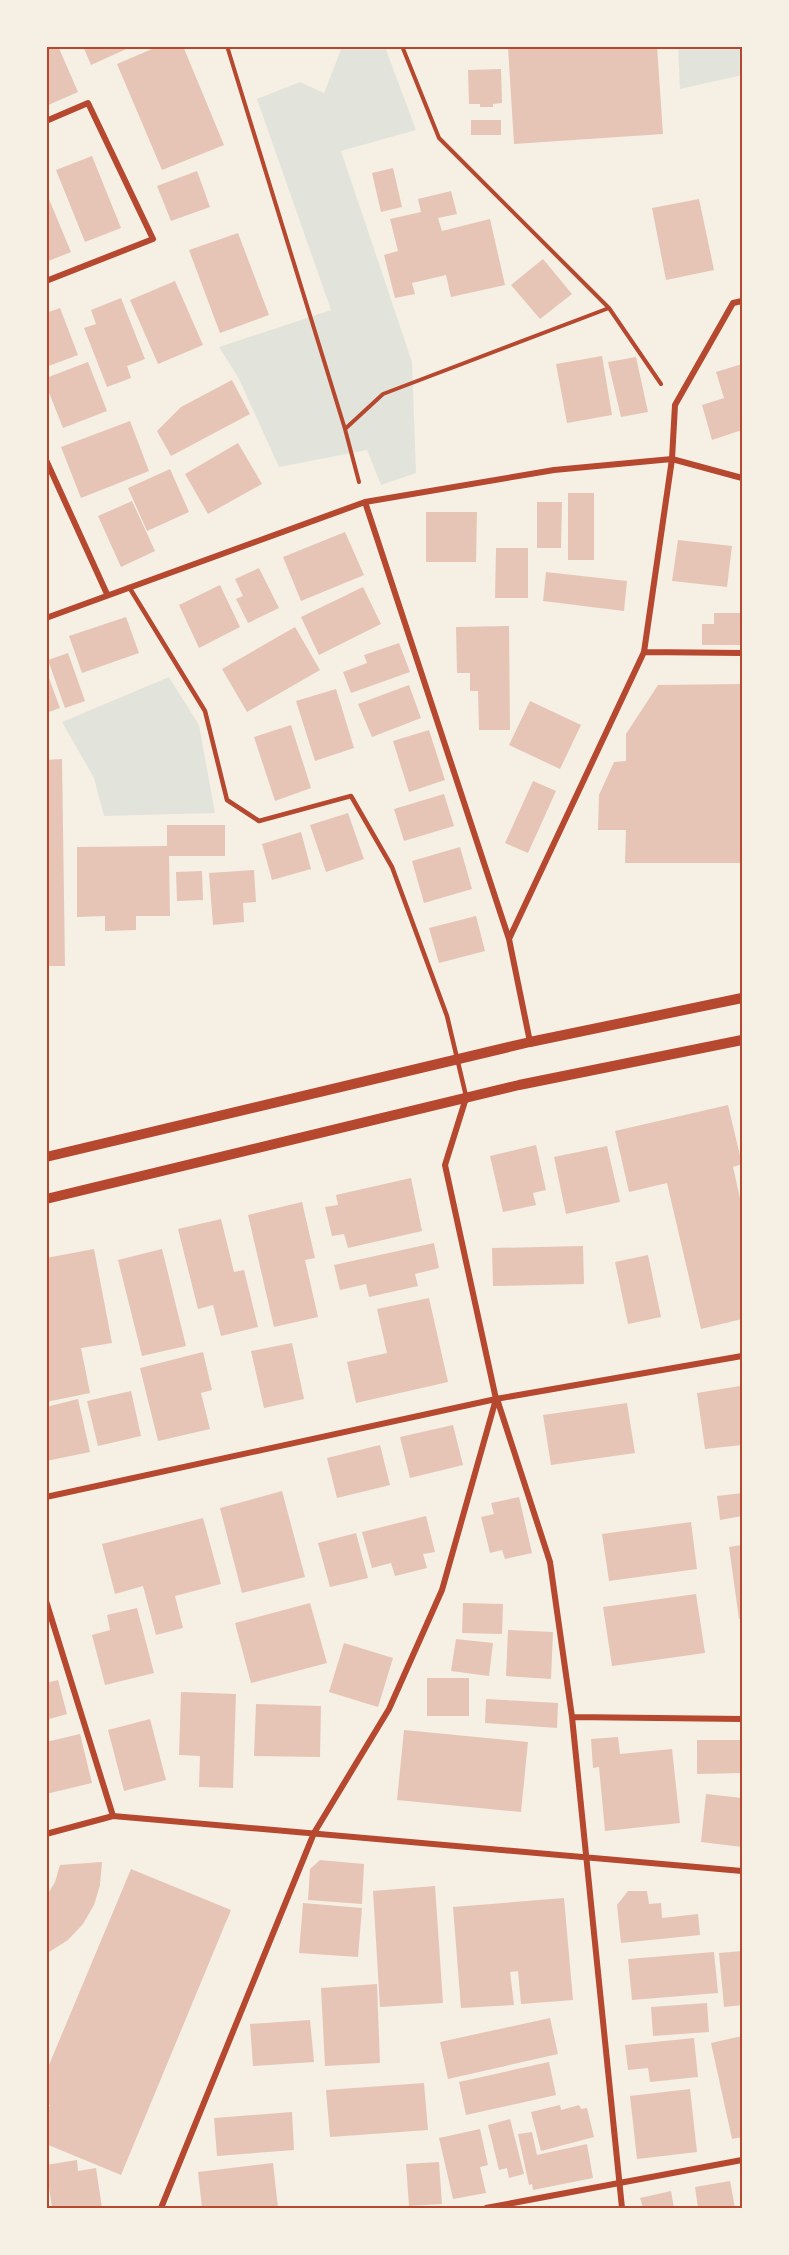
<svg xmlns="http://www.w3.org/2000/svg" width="789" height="2255" font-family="Lato,sans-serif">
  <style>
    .green { fill: #e2e4dc }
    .building { fill: #e6c5b7 }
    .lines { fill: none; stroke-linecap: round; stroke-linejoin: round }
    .path { stroke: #b5482f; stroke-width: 4 }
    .service { stroke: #b5482f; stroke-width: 4.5 }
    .minor { stroke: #b5482f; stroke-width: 6 }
    .tertiary { stroke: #b5482f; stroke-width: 10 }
    .neatline { fill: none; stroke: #b5482f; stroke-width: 2 }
  </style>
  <rect width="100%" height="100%" fill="#f6efe4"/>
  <path class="green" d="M342,47H385L416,130L341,151L412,362L416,473L381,485L367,450L279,467L239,379L219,347L331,310L257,99L300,82L324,93Z
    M678,47H742V75L680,89Z
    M169,677L199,725L215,813L104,816L94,778L62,722Z"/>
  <path class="building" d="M55,46H58L78,92L46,106V50Z
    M83,46H133L91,65Z
    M159,46H183L224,145L162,170L117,64Z
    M657,46L663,134L514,144L508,47Z
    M501,69L502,103L493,104V107H480V104H469L468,70Z
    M471,120H501V135H471Z
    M92,156L121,228L85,242L56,170Z
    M393,168L402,207L381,212L372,173Z
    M197,171L210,207L171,221L157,186Z
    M451,191L457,214L438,218L442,231L490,219L505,285L451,297L446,275L412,283L415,294L395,298L384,255L398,251L390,219L421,212L418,199Z
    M46,192L71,252L46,262Z
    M699,199L714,270L666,280L652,208Z
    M238,233L269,315L220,333L189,250Z
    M543,259L572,294L540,319L511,285Z
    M175,281L203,345L158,364L130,300Z
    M121,298L145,359L127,366L131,378L107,387L84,328L96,324L91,310Z
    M60,308L78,355L46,367V313Z
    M602,356L612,415L567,423L556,364Z
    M636,357L648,412L621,417L608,362Z
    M88,362L107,411L63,428L46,385V378Z
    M742,364V430L712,440L702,405L724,398L716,372Z
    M232,380L250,414L171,456L157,431L181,407Z
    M130,421L149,471L81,498L61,447Z
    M238,443L262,484L208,514L185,474Z
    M170,469L189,512L147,531L128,488Z
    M568,493H594V560H568Z
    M132,501L155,551L121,567L98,516Z
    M537,502H562L561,548H537Z
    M426,512H477L476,562H426Z
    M345,532L364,575L301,601L283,557Z
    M678,540L732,546L727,587L672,581Z
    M496,548H528V598H495Z
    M259,568L279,608L248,623L236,599L243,596L235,579Z
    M546,572L627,581L624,611L543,601Z
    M220,585L240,627L199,648L179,605Z
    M363,587L381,624L319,655L301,617Z
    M714,613H742V645H702V624H714Z
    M126,617L139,653L82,673L69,636Z
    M509,626L510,730H479L478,691H470V673H457L456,627Z
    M295,627L320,670L247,712L222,669Z
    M399,643L410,672L351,693L343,672L367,663L364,655Z
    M68,653L85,701L65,708L48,660Z
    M46,670L60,708L46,713Z
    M742,684V863H625L626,830H598L599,795L614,762L626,761V734L658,685Z
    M409,685L421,718L372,737L358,704Z
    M336,689L354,748L315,761L296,701Z
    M530,701L581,725L560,769L509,745Z
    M291,725L311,788L275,801L254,737Z
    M429,730L445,780L409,792L393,741Z
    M62,759L65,966H46V760Z
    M533,781L556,791L528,853L505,843Z
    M444,794L454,826L404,841L394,809Z
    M348,813L364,859L326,872L310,825Z
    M167,825H225V856H169L170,916H136V930L105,931V916L77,917V847L167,846Z
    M301,832L311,869L272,880L262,844Z
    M460,847L472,889L424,903L412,861Z
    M254,870L256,902L243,903L244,922L213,925L209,873Z
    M202,871L203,900L177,901L176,872Z
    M476,916L485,951L439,963L429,928Z
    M728,1105L742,1164L733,1167L742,1207V1319L701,1329L667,1183L629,1192L615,1131Z
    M536,1145L546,1190L533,1193L536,1205L503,1212L490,1156Z
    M607,1146L620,1202L566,1214L554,1157Z
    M411,1178L422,1231L348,1248L344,1234L332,1236L325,1207L338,1205L336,1195Z
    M302,1202L315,1258L305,1260L318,1317L274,1327L248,1215Z
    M221,1219L234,1272L244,1270L258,1327L221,1336L213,1305L198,1309L178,1229Z
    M434,1243L439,1268L415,1274L418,1286L369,1297L366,1284L340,1290L334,1265Z
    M583,1246L584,1284L493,1286L492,1248Z
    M94,1249L112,1343L81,1348L90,1393L46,1402V1258Z
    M162,1249L186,1346L142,1356L118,1260Z
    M648,1255L661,1317L628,1324L615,1262Z
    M429,1298L448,1382L356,1403L347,1362L387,1353L377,1309Z
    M292,1343L304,1399L264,1408L251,1351Z
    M203,1352L212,1390L201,1393L210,1429L158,1441L140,1368Z
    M740,1386L742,1402V1445L705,1449L697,1393Z
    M131,1391L141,1436L98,1446L87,1401Z
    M78,1399L90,1452L46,1461V1407Z
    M627,1403L635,1453L551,1465L543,1415Z
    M453,1425L463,1465L410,1478L400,1437Z
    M380,1445L390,1485L337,1498L327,1458Z
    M282,1491L305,1577L242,1593L220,1508Z
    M742,1493V1516L720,1520L717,1496Z
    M519,1497L532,1553L505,1559L502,1550L490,1553L481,1517L494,1514L491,1503Z
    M426,1516L435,1552L423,1554L427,1568L395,1576L391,1563L372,1568L362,1532Z
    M203,1518L221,1584L175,1596L183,1628L156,1635L143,1586L115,1594L102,1544Z
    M691,1522L697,1569L609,1581L602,1534Z
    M356,1533L368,1578L330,1587L318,1543Z
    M742,1545V1618L739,1619L729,1547Z
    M696,1594L705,1653L612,1666L603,1607Z
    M310,1603L327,1663L251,1683L235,1623Z
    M463,1603L503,1604L502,1634L462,1633Z
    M137,1608L154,1673L105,1685L92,1635L110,1630L107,1615Z
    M508,1630L553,1632L551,1679L506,1676Z
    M456,1639L493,1643L489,1676L451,1671Z
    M344,1643L393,1658L378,1707L329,1692Z
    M427,1678H469V1716H427Z
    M58,1680L67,1714L46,1720V1683Z
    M181,1692L236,1694L233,1788L199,1787L200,1756L179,1755Z
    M486,1699L558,1703L557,1728L485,1723Z
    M256,1704L321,1706L320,1757L254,1756Z
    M150,1719L166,1780L124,1791L108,1730Z
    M404,1730L528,1742L521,1812L397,1800Z
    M80,1734L92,1783L46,1794V1742Z
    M618,1737L620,1754L672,1749L680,1823L605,1831L599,1767L593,1768L591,1739Z
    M697,1740H742V1773L697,1774Z
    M706,1794L742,1798V1847L701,1842Z
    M320,1860L364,1864L362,1904L308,1900L310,1869Z
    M102,1862L100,1885L94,1905L83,1924L68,1940L46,1954V1897L55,1882L60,1865Z
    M131,1869L231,1910L121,2175L46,2144V2113L50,2105L46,2103V2072Z
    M435,1886L443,2003L380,2007L373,1891Z
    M628,1891H647L649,1904L661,1903L662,1918L698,1914L700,1935L621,1943L617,1905Z
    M564,1898L573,2000L521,2004L518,1971L510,1972L514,2005L461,2008L453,1907Z
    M303,1903L362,1908L358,1957L299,1953Z
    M742,1951V2005L724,2007L719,1953Z
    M714,1952L718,1993L632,2000L628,1959Z
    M377,1984L380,2063L325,2066L321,1988Z
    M707,2003L709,2032L653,2036L651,2007Z
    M550,2018L558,2054L448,2079L440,2042Z
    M310,2020L314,2062L253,2066L250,2024Z
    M742,2036V2137L732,2139L711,2043Z
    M694,2038L698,2077L650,2082L648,2068L628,2070L625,2045Z
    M549,2062L556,2095L466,2115L459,2082Z
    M424,2083L428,2130L330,2137L326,2090Z
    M690,2089L697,2152L637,2159L630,2096Z
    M560,2105L561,2110L579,2105L581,2109L587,2108L594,2137L541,2151L531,2112Z
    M292,2112L294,2150L217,2156L214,2118Z
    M510,2119L524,2174L509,2178L507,2168L499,2170L488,2125Z
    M480,2129L488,2165L480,2167L486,2193L453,2199L439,2138Z
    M532,2132L537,2155L587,2144L593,2178L533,2190L532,2184L529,2185L518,2134Z
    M77,2160L78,2171L96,2168L102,2208H52L46,2165Z
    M439,2162L442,2204L409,2206L406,2164Z
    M273,2163L278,2208H202L198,2172Z
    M730,2181L735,2208H698L695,2187Z
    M671,2191L674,2208H643L640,2198Z"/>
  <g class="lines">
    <path class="path" d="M227,46L345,429
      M402,46L439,138L609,308L661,384
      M359,482L345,429L383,394L609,308"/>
    <path class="service" d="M129,587L205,711L227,800L259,821L351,796L392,867L447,1016L466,1096"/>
    <path class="minor" d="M46,121L88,103L153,239L46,281
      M46,460L107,594
      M365,502L509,939
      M46,618L365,502L554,470L672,459L742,478
      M644,652L742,653
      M530,1042L509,939L644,652L672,459L675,405L733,303L742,301
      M497,1399L550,1562L572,1717L622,2208
      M46,1497L496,1399L742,1356
      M46,1601L113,1816
      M572,1717L742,1719
      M46,1834L113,1816L742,1871
      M161,2208L314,1833L389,1709L442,1590L496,1399L445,1165L466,1098
      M486,2208L742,2160"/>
    <path class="tertiary" d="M46,1157L530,1042L742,998
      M46,1199L519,1085L742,1040"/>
  </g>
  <rect width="789" height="2255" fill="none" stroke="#f6efe4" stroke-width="96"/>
  <rect x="48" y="48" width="693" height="2159" class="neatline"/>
</svg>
